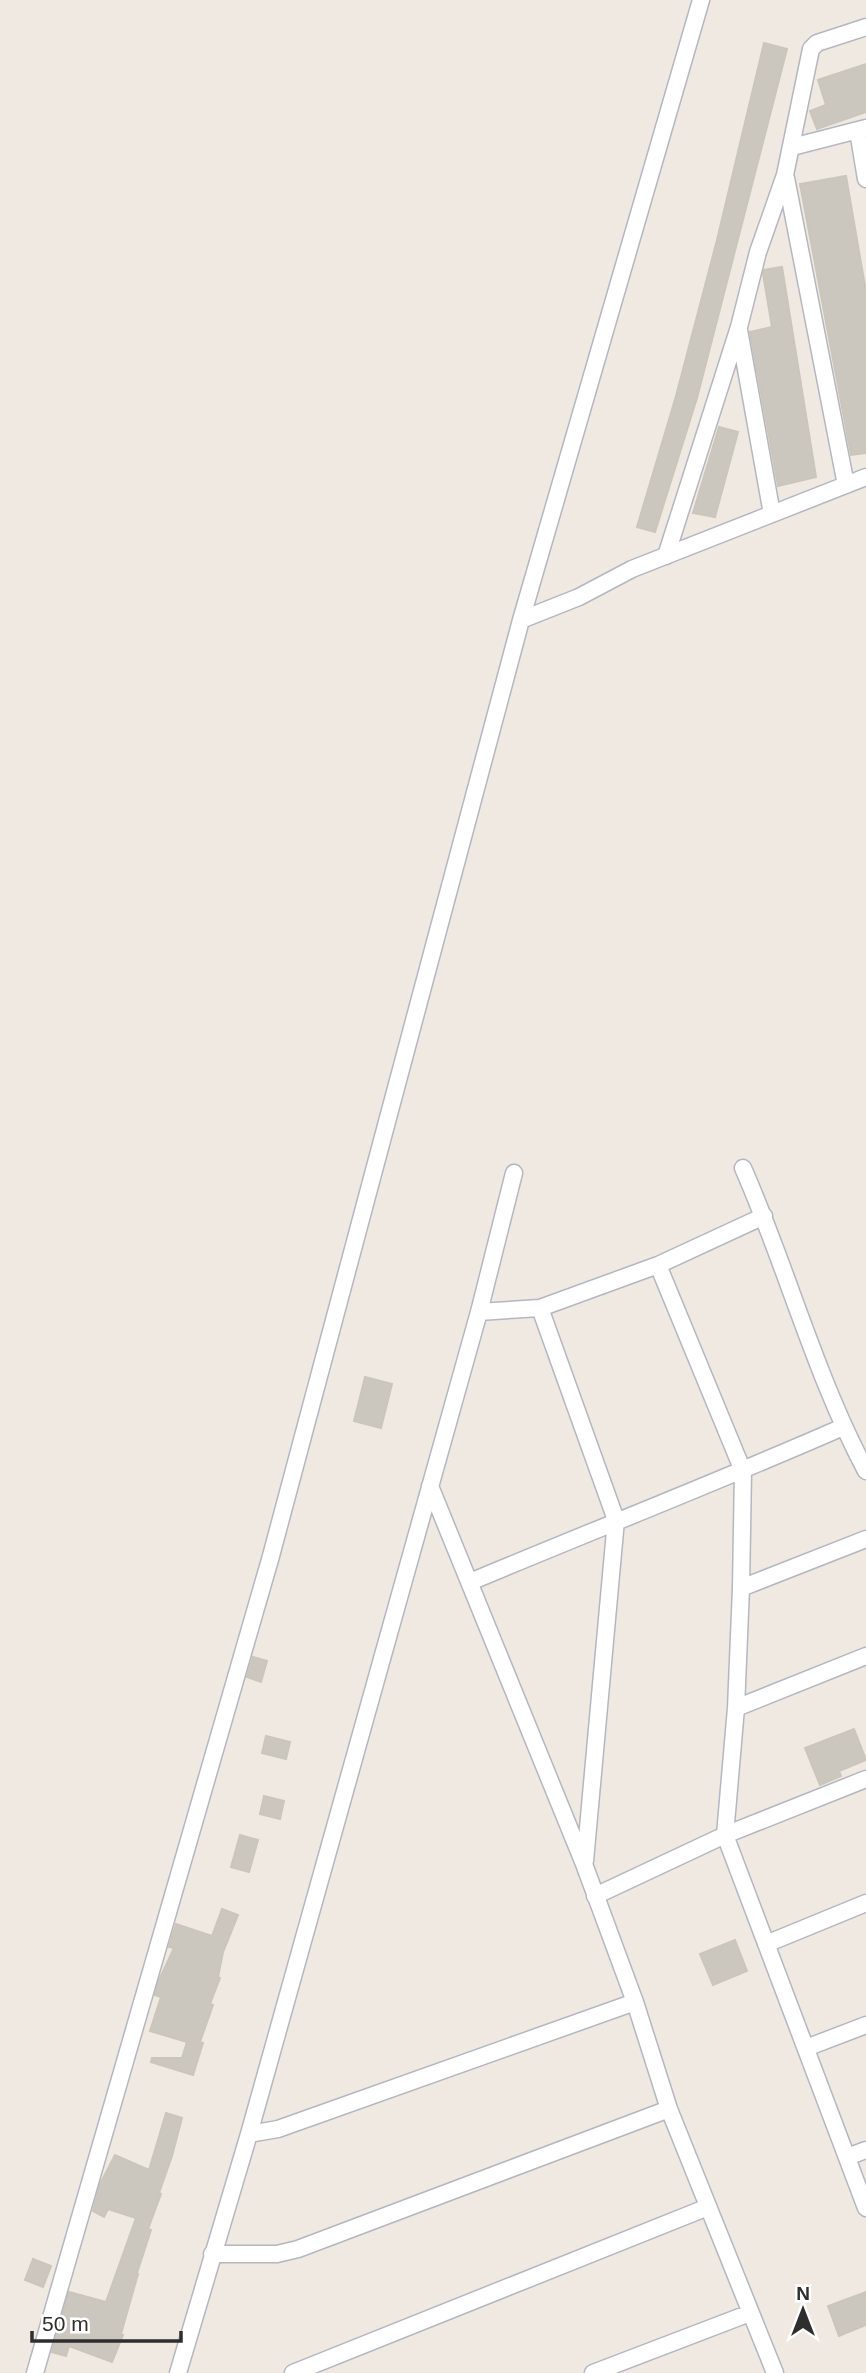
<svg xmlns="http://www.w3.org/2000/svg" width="866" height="2373" font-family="Helvetica,sans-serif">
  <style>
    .building { fill: #cbc7bf; stroke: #cbc5ba; stroke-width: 2 }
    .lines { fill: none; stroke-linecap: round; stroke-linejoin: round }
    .minor-casing { stroke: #b4b7c1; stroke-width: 19 }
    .minor { stroke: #fff; stroke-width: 16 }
  </style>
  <rect width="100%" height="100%" fill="#efe9e1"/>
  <path class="building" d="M764,43L787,49L697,398L655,532L637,527L676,396L717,240Z
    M866,64V112L817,129L810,111L826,105L818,80Z
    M846,176L866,292V453L851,455L800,184Z
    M782,267L816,477L778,486L750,332L772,327L763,274L764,270Z
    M719,427L738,432L715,517L693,513Z
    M365,1377L392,1384L381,1428L354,1421Z
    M253,1657L267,1661L261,1682L247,1677Z
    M854,1729L866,1760L839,1771L841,1776L820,1785L805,1748Z
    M266,1736L290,1742L286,1759L262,1753Z
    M264,1796L284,1801L280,1819L260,1814Z
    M240,1835L258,1840L249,1872L231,1867Z
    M222,1909L238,1915L223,1952L218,1977L220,1978L210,2004L213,2005L200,2042L203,2043L193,2075L151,2062L152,2058H182L187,2042L150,2031L161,1997L155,1995L159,1980L174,1948L169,1947L176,1924L212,1936Z
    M735,1940L747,1971L713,1985L700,1954Z
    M166,2113L182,2118L172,2156L159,2193L161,2194L148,2229L151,2230L137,2273L138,2274L121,2334L123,2335L112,2362L69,2346L66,2356L52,2352L69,2292L106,2302L136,2218L108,2209L104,2217L93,2211L100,2184L115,2155L149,2170Z
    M33,2259L51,2266L43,2287L25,2280Z
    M866,2292V2325L839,2336L828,2306Z"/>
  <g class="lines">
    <g class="minor-casing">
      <path id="minor" d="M858,131L866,179
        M792,147L866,128
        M786,178L846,485
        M739,330L772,514
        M666,556L739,327L758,252L785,175L811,49L817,43L866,27
        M521,620L579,597L632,569L866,477
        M743,1168C787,1268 815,1375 866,1471
        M658,1265L743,1471L741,1588L736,1708L725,1835L866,2208
        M540,1308L616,1520L585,1861
        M479,1312L540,1308L658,1265L764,1216
        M430,1486L584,1864L635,2002L669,2109L775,2373
        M470,1582C594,1530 720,1481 843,1427
        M741,1588L866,1539
        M736,1708L866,1656
        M595,1896L725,1835L866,1779
        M766,1944L866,1903
        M806,2048L866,2025
        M249,2134L278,2129L635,2002
        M847,2157L866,2150
        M212,2254H277L298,2249L669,2109
        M35,2373L271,1556L521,620L701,0
        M178,2373L249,2134L479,1312L514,1173
        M293,2373L708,2207
        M593,2373L750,2313"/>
    </g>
    <use href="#minor" class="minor"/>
  </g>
  <g transform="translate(803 2310)" stroke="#ffffff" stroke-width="5" paint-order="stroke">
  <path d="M0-5L12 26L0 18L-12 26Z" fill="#2e2e2e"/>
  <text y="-10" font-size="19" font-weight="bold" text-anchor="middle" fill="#2e2e2e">N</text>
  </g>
  <path d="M32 2331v10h149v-10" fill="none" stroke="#2e2e2e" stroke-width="3.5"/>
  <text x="42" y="2331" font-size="21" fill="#2e2e2e" stroke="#ffffff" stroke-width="5" paint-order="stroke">50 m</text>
</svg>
